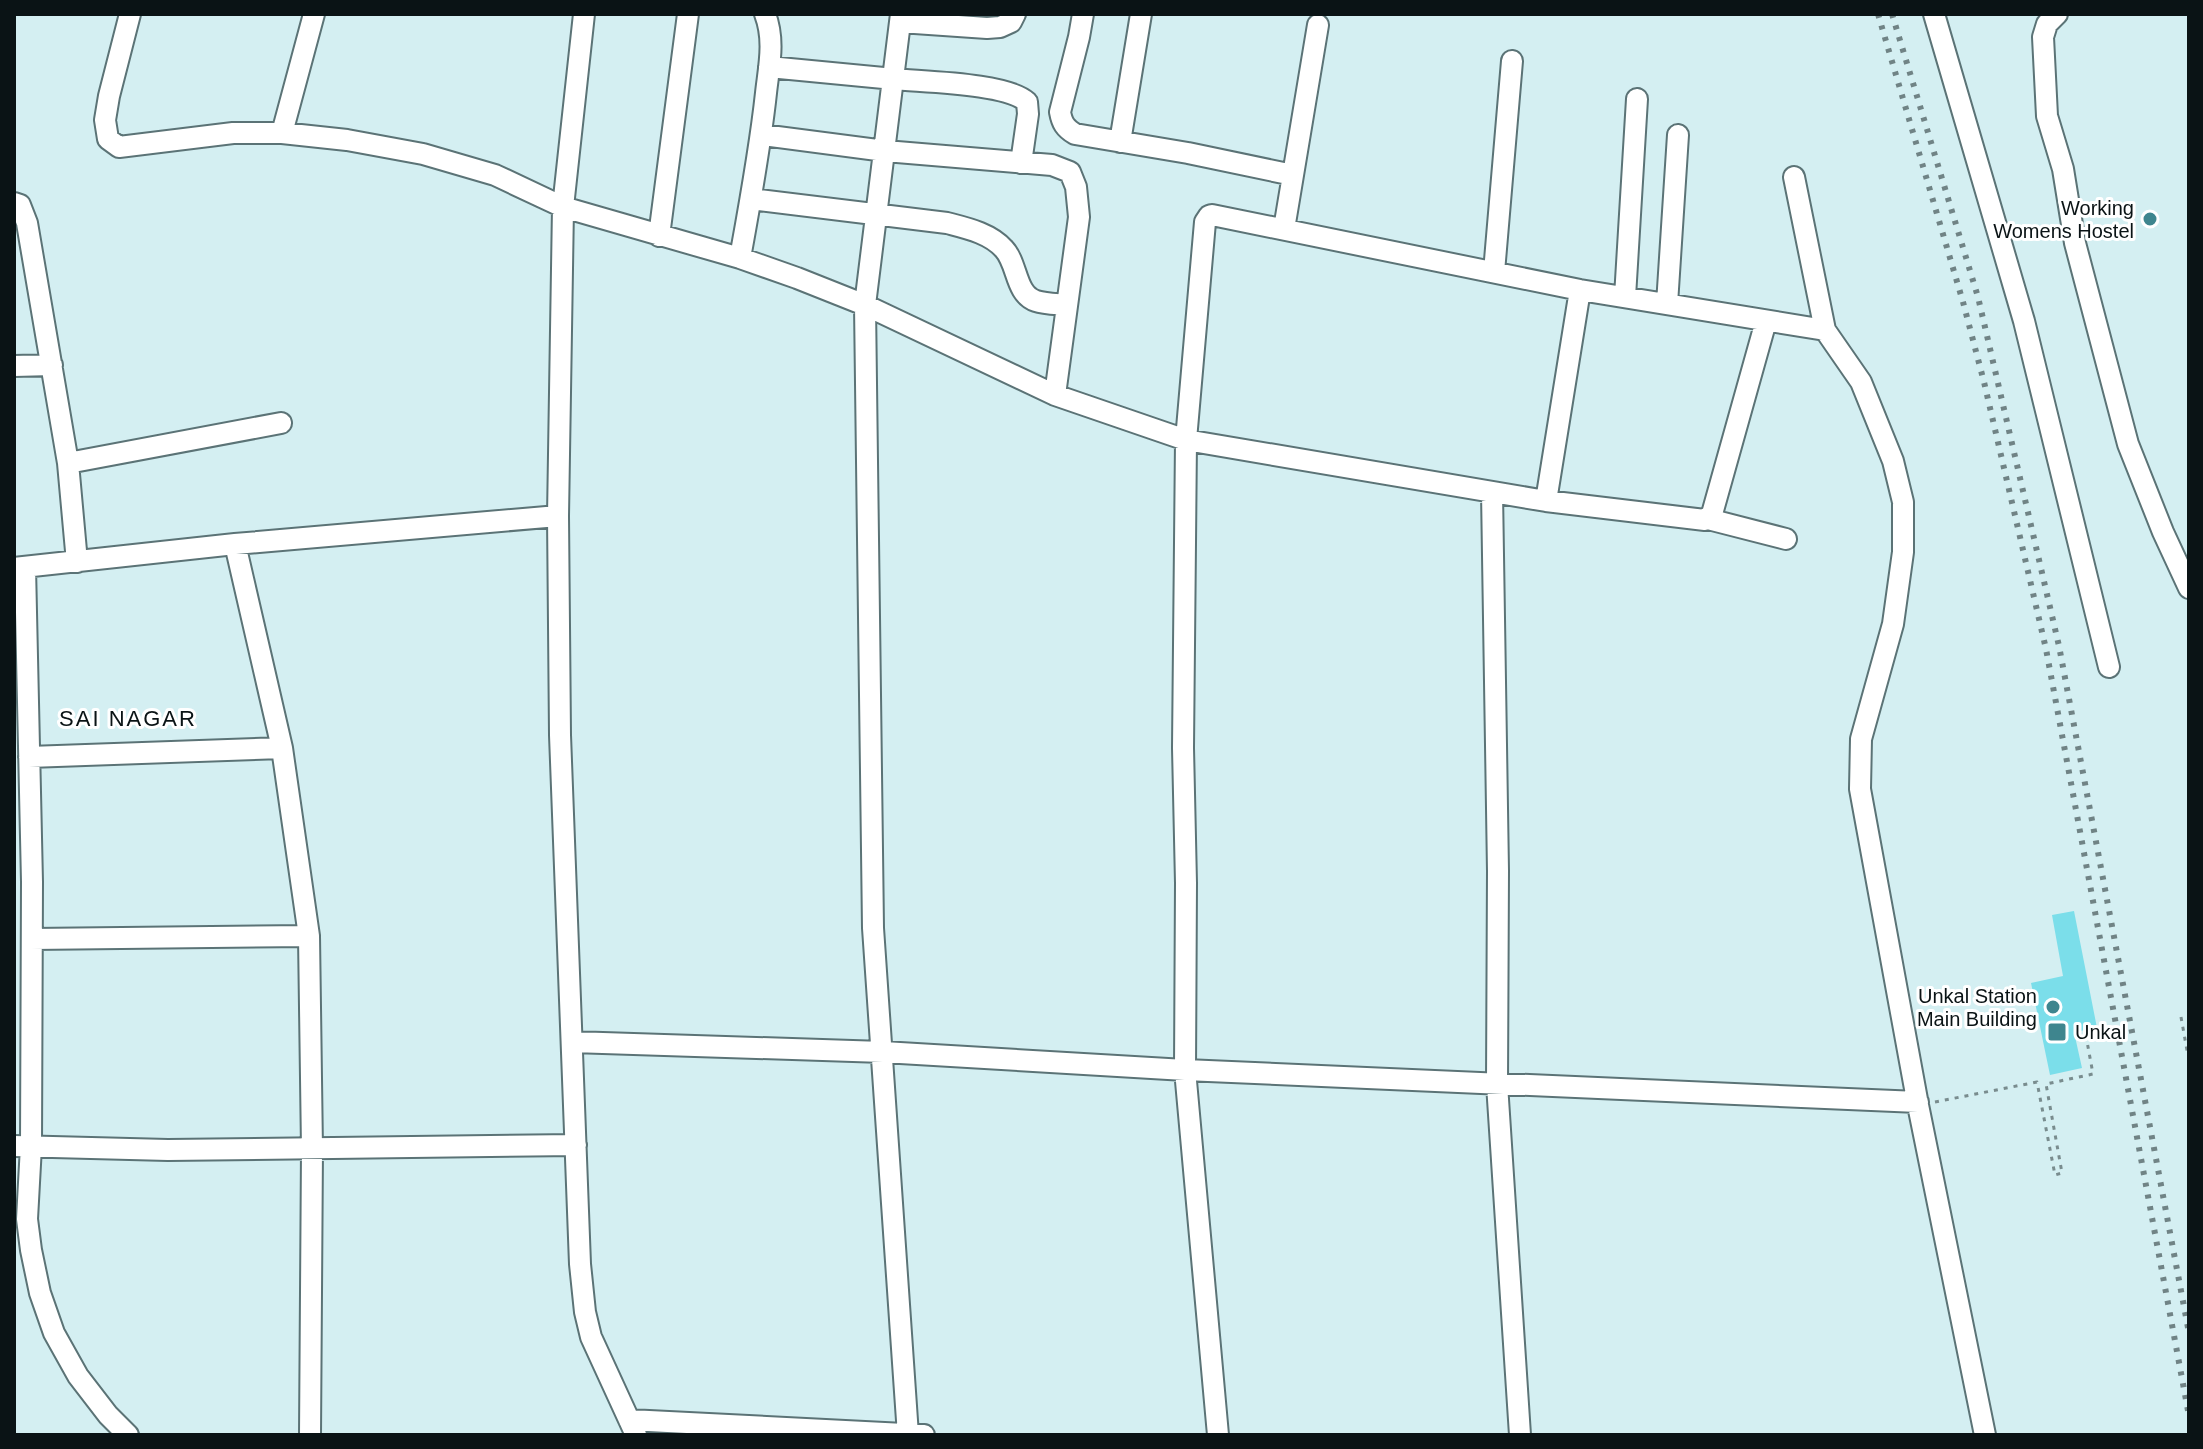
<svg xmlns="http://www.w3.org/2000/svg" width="2203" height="1449" font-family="Arial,sans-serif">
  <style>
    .building { fill: #7bdeea }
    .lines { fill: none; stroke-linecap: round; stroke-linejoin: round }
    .minor-casing { stroke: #5b7376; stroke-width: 24 }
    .path { stroke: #798c8e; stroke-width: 3; stroke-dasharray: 4 6; stroke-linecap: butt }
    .minor { stroke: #fff; stroke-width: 20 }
    .rail { stroke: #708385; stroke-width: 6; stroke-dasharray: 4 8; stroke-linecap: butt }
    .poi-dot { fill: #3e858e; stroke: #fff; stroke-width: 3 }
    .labels { text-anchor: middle; stroke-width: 6; stroke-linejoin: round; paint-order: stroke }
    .poi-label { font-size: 20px; fill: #0a1315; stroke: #fff; text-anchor: end }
    .neighbourhood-label { font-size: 22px; letter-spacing: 2px; fill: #0a1315; stroke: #fff }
  </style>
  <rect width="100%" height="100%" fill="#d4eff2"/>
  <path class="building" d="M2074,911L2097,1028L2074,1032L2082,1068L2050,1075L2031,983L2063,976L2052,915Z"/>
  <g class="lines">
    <g class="minor-casing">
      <path id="minor" d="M130,14L109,96L105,120L108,139L119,147L233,133H282L347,140L423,154L495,175L563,207L740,258L797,278L865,305L1055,395L1186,440L1546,501L1705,520L1712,514L1766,321
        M584,14L563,207L558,516L560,735L580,1264L585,1312L591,1337L636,1435
        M901,14L865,305L873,928L908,1435
        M1083,14L1079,37L1060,112C1062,123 1065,128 1075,134L1188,153L1293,175
        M1934,14L2024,321L2109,667
        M2057,14L2047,24L2043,37L2047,116L2063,169L2075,243L2128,444L2163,532L2189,588
        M900,22L987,28L1000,27L1011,22L1015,14
        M769,67C811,71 852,75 894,79C923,82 1007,83 1027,102L1028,114L1021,163
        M282,133L314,14
        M762,135L885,151L1052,165L1070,172L1076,187L1079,217L1055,395
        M1120,142L1141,14
        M1794,177L1825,330
        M751,199L947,223C966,228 990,233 1004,249C1018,264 1015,294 1036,301C1045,304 1057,304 1067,305
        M14,203L20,205L27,223L68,463L77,562
        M1284,229L1318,25
        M659,236L688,14
        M740,258C750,203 760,149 766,93C769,66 775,40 765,14
        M1494,272L1512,61
        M1625,297L1637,99
        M1667,304L1678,135
        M14,366L52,365
        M68,463L281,423
        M1492,492L1498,871L1497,1084L1520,1435
        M1546,501L1580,290
        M1708,519L1786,539
        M235,544L282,748L309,936L312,1149L310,1435
        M25,567L32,882L31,1146L27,1219L31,1250L40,1293L54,1333L78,1376L108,1415L128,1435
        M14,568L235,544L558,516
        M29,757L282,748
        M32,939L309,936
        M572,1042L883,1052L1185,1070L1918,1102
        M14,1146L168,1150L576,1145
        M629,1420L924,1435
        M1218,1435L1185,1070L1186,883L1183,748L1186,440L1205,222L1209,216L1212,215L1580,290L1825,330L1861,382L1893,461L1903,502V552L1893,624L1861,739L1860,789L1918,1105L1985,1435"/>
    </g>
    <path class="path" d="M2181,1017L2188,1056
      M1935,1102L2037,1082L2055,1175L2062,1173L2046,1084L2093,1074L2086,1036"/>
    <use href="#minor" class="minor"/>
    <path class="rail" d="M1878,14L1963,302L1984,382L2046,649L2189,1416
      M1892,14L1978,297L2059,646L2189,1333"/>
  </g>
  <g class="poi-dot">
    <circle cx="2150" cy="219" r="8"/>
    <circle cx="2053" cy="1007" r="8"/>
    <rect x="2047" y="1022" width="20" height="20" rx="4"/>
  </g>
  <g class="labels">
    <g class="poi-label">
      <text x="2134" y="215">Working<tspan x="2134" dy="23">Womens Hostel</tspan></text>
      <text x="2037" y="1003">Unkal Station<tspan x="2037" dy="23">Main Building</tspan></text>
      <text x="2075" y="1039" text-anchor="start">Unkal</text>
    </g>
    <g class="neighbourhood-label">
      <text x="128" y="726">SAI NAGAR</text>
    </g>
  </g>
  <rect width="2203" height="1449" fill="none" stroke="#0a1315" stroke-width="32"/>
</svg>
